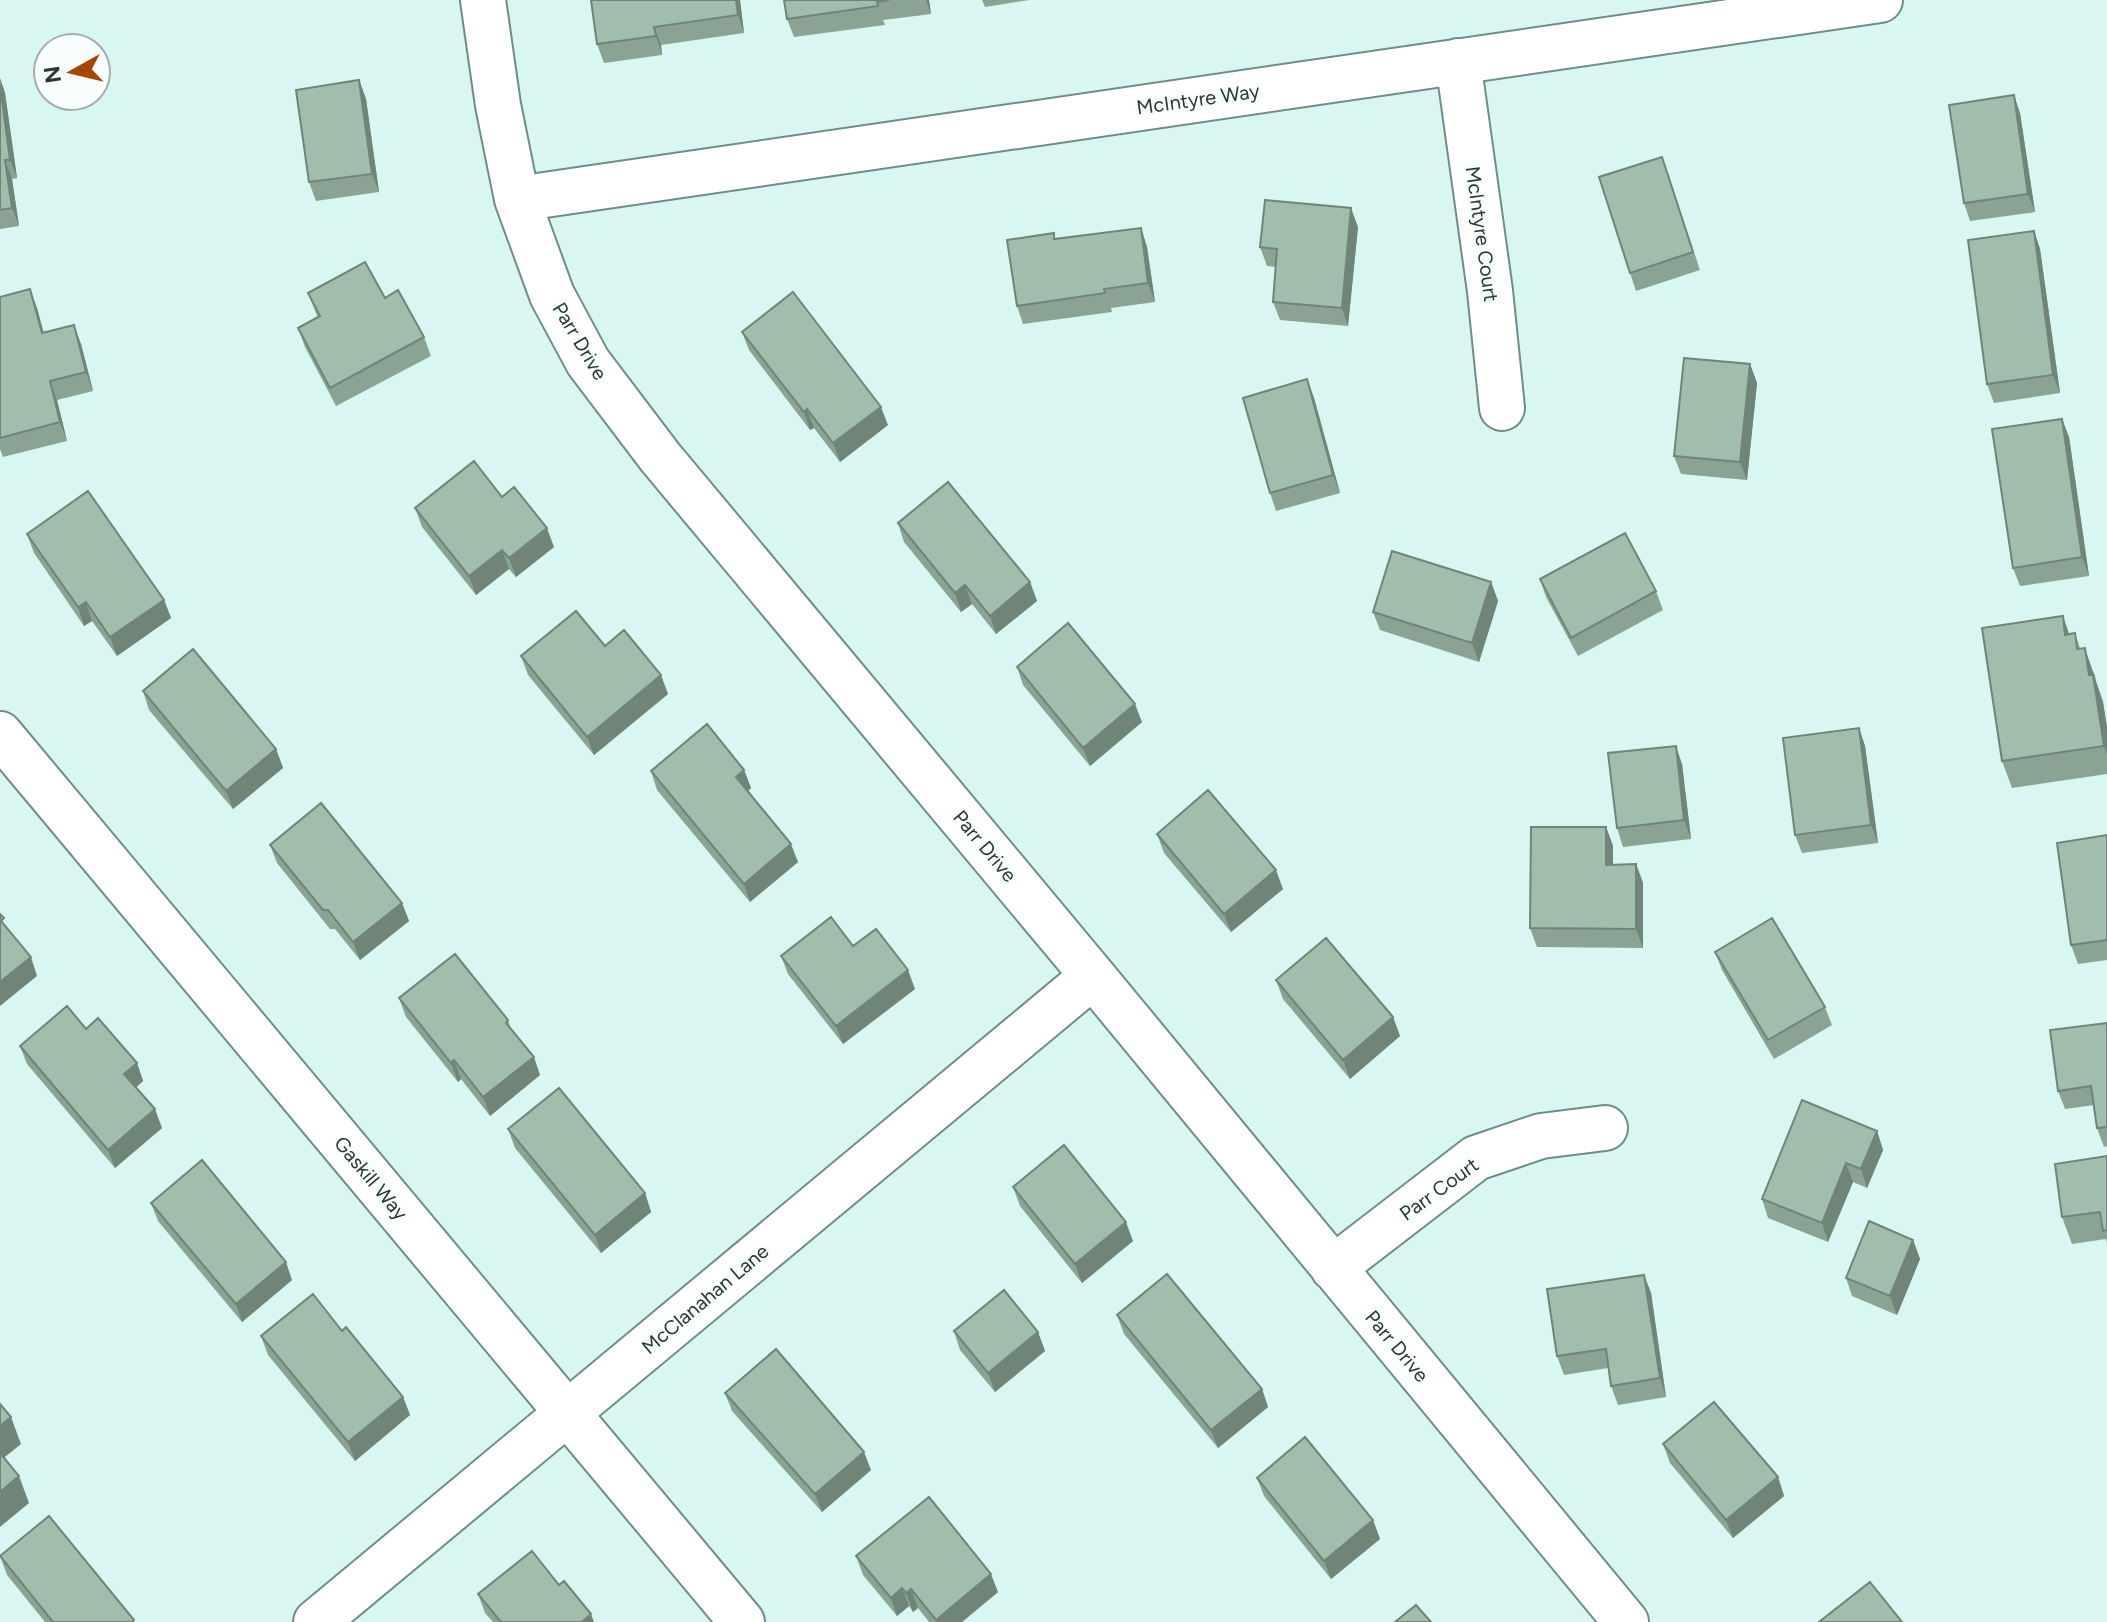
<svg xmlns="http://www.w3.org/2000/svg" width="2107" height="1622" font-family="Figtree,sans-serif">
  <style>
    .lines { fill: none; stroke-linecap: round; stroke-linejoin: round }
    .minor-casing { stroke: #718d89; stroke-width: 48 }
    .minor { stroke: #fff; stroke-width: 44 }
    .wall { fill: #8aa393 }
    .shaded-wall { fill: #708578 }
    .building { fill: #a0beab; stroke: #708578; stroke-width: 2 }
    .labels { text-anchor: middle; stroke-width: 6; stroke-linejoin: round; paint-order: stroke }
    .street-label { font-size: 20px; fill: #2b3735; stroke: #f8fefd }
  </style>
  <rect width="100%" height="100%" fill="#d8f7f2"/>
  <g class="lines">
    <g class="minor-casing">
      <path id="minor" d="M483,0L498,105L517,199L552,295L588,362L660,457L1093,976L1626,1622
        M1458,61L1490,291L1502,408
        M517,199L1880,0
        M0,734L742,1622
        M1333,1268L1476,1158L1541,1136L1605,1128
        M316,1622L1093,976"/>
    </g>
    <use href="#minor" class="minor"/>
  </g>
  <path class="wall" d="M740,0L744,33L661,45L662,55L604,63L597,44Z
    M784,0H929L931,14L883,20L885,25L794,37L787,19Z
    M982,0H1029L985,7Z
    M0,78L5,93L17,178L12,179L19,226L0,229Z
    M359,80L366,99L379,192L316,201L309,182Z
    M2020,113L2035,212L1970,221L1964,203Z
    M1669,176L1700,270L1636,291L1630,273Z
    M1358,227L1348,326L1280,320L1273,302L1276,267L1267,266L1260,247Z
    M1141,228L1147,247L1155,302L1111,308L1112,312L1023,324L1017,306L1056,239Z
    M2034,231L2040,249L2060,393L1994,403L1987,384Z
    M308,293L385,298L424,337L431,356L336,406L305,347L298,328L318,318Z
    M0,297L37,308L44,333L81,344L93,391L57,400L67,441L3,457L0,449Z
    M742,332L888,425L840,462L814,428L810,430L749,350Z
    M1750,364L1757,383L1747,480L1681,474L1674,456Z
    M1307,379L1314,398L1340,493L1276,511L1270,493Z
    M2062,419L2069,437L2089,576L2020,586L2013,568Z
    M502,497L554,547L516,577L509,569L476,595L422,527L415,508Z
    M898,523L1030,582L1037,601L996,634L972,604L961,612L904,542Z
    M27,534L164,600L171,618L117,656L92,621L84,626L34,553Z
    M1540,579L1656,591L1663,610L1578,656L1546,597Z
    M1491,582L1498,601L1479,662L1380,630L1373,612Z
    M2075,633L2080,648L2095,675L2096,682L2103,702L2107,727V774L2012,788L2002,761L2069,634Z
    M605,646L668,694L594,755L528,675L521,656Z
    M1017,667L1142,722L1090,766L1023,685Z
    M143,691L276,749L283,768L233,809L149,710Z
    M1859,728L1865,746L1878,843L1802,853L1795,835Z
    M1682,764L1691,839L1623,847L1617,828Z
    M744,770L751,788L748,791L798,862L750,902L657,790L651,771Z
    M1606,827L1613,846V865L1636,864L1643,883V948L1537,947L1530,928Z
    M1157,834L1283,889L1231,932L1164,853Z
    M2107,835V960L2078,964L2071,945Z
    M270,845L402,903L409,921L360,960L335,929H330L277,863Z
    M853,946L915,989L843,1044L788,974L781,956Z
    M1715,952L1825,1007L1832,1025L1774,1059L1722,970Z
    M1276,980L1393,1017L1400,1036L1350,1079L1283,999Z
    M399,998L508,1020L511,1029L540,1075L490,1116L461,1079L458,1082L406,1017Z
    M2107,1023V1146L2104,1147L2097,1128L2094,1105L2065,1109L2058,1091Z
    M86,1029L137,1063L143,1081L136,1087L162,1128L115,1168L27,1064L20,1046Z
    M508,1129L645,1193L651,1212L601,1253L515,1148Z
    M1877,1131L1883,1150L1867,1188L1853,1182L1828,1242L1768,1218L1762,1199Z
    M2107,1156V1243L2106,1239L2072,1244L2062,1217Z
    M1013,1187L1133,1241L1082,1283L1020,1206Z
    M151,1203L292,1280L242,1322L158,1221Z
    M1913,1240L1920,1259L1897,1315L1852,1296L1846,1278Z
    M1644,1275L1651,1293L1666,1397L1618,1405L1611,1386L1608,1368L1564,1375L1557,1356Z
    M1117,1315L1262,1389L1268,1407L1218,1448L1124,1334Z
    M342,1331L403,1397L410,1415L355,1461L268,1355L261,1336Z
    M954,1331L1038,1332L1045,1351L995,1392L960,1350Z
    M725,1393L871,1470L822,1512L732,1411Z
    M1663,1444L1778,1477L1784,1496L1733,1538L1670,1463Z
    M1257,1478L1373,1520L1380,1539L1331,1579L1264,1496Z
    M0,1556L135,1622H45L7,1575Z
    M856,1556L998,1592L962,1622H929L918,1608L913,1612L909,1606L897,1616L863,1575Z
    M559,1585L594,1622H493L485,1613L478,1594Z"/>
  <path class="shaded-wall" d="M736,0H740L744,33L738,15Z
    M926,0H929L931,14Z
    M654,27L661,45L662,55L656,36Z
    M0,78L5,93L17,178L10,160Z
    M359,80L366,99L379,192L372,174Z
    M2014,95L2020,113L2035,212L2028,194Z
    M5,160L12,179L19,226L12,208Z
    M1351,208L1358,227L1348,326L1342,308Z
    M1141,228L1147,247L1155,302L1148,283Z
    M2034,231L2040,249L2060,393L2053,375Z
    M30,289L37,308L48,352L42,333Z
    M74,325L81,344L93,391L86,372Z
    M1750,364L1757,383L1747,480L1740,462Z
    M1307,379L1314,398L1340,493L1333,475Z
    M50,381L57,400L67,441L60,422Z
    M881,407L888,425L840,462L833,443Z
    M807,409L814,428L810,430L804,412Z
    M2062,419L2069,437L2089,576L2082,557Z
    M547,528L554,547L516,577L509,558Z
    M502,550L509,569L476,595L469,576Z
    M1030,582L1037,601L996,634L990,616Z
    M1491,582L1498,601L1479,662L1472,643Z
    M965,585L972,604L961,612L955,593Z
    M164,600L171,618L117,656L110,637Z
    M86,602L92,621L84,626L78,607Z
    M2063,616L2072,642L2065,635Z
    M2085,648L2103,702L2107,727V754L2104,746L2089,675Z
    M661,675L668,694L594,755L587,737Z
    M1135,704L1142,722L1090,766L1083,748Z
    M1859,728L1865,746L1878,843L1871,825Z
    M1676,746L1682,764L1691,839L1684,820Z
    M276,749L283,768L233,809L226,791Z
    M744,770L751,788L743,795L736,777Z
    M1606,827L1613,846V883L1606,865Z
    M791,844L798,862L750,902L744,884Z
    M1636,864L1643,883V948L1636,929Z
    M1276,870L1283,889L1231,932L1224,914Z
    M402,903L409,921L360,960L353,942Z
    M31,957L37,976L0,1006V982Z
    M908,970L915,989L843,1044L836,1026Z
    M1393,1017L1400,1036L1350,1079L1343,1060Z
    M534,1057L540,1075L490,1116L483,1097Z
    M454,1060L461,1079L458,1082L451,1063Z
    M137,1063L143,1081L131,1092L124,1074Z
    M155,1109L162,1128L115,1168L108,1150Z
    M1877,1131L1883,1150L1867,1188L1861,1169Z
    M1846,1163L1853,1182L1828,1242L1822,1223Z
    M645,1193L651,1212L601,1253L595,1235Z
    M1126,1222L1133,1241L1082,1283L1075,1264Z
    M1913,1240L1920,1259L1897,1315L1890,1296Z
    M286,1262L292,1280L242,1322L236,1304Z
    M1644,1275L1651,1293L1666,1397L1660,1378Z
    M1038,1332L1045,1351L995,1392L988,1373Z
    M1262,1389L1268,1407L1218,1448L1211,1430Z
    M403,1397L410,1415L355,1461L348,1442Z
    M11,1417L21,1444L0,1461V1426Z
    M864,1452L871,1470L822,1512L815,1494Z
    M19,1476L29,1503L0,1527V1492Z
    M1778,1477L1784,1496L1733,1538L1726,1520Z
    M1373,1520L1380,1539L1331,1579L1324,1561Z
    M991,1574L998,1592L962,1622H937L936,1620Z
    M902,1588L909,1606L897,1616L891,1598Z
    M911,1589L918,1608L913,1612L906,1593Z
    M591,1614L594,1622H582Z"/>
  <path class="building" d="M591,0H736L738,15L654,27L656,36L597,44Z
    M784,0H889L877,2L878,6L787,19Z
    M359,80L372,174L309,182L296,90Z
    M0,85L10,160H5L12,208L0,210Z
    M2014,95L2028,194L1964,203L1949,105Z
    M1662,157L1693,252L1630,273L1599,177Z
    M1265,200L1351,208L1342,308L1273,302L1277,249L1260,247Z
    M1141,228L1148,283L1104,289L1105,293L1017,306L1007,240L1054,233V239Z
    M2034,231L2053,375L1987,384L1968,240Z
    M365,262L385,298L398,290L424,337L330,388L298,328L320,316L308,293Z
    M30,289L42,333L74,325L86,372L50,381L60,422L0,438V297Z
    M793,292L881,407L833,443L807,409L804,412L742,332Z
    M1684,358L1750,364L1740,462L1674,456Z
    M1307,379L1333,475L1270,493L1243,398Z
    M2062,419L2082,557L2013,568L1992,429Z
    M474,461L502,497L514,487L547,528L509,558L502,550L469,576L415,508Z
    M948,482L1030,582L990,616L965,585L955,593L898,523Z
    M88,491L164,600L110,637L86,602L78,607L27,534Z
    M1625,533L1656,591L1571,638L1540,579Z
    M1392,551L1491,582L1472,643L1373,612Z
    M576,611L605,646L624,630L661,675L587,737L521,656Z
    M2063,616L2065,635L2075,633L2077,649L2085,648L2089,675H2093L2104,746L2002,761L1982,628Z
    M1068,623L1135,704L1083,748L1017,667Z
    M193,649L276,749L226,791L143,691Z
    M707,724L744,770L736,777L791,844L744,884L651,771Z
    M1859,728L1871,825L1795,835L1783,738Z
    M1676,746L1684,820L1617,828L1608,753Z
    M1208,790L1276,870L1224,914L1157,834Z
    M321,803L402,903L353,942L328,910H323L270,845Z
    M1531,827H1606V865L1636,864V929L1530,928Z
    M2107,835V940L2071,945L2057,843Z
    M0,914L4,918L1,921L31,957L0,982Z
    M831,917L853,946L876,929L908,970L836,1026L781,956Z
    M1772,918L1825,1007L1768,1040L1715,952Z
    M1326,938L1393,1017L1343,1060L1276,980Z
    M455,954L508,1020L506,1023L534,1057L483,1097L454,1060L451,1063L399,998Z
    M67,1006L86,1029L98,1018L137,1063L124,1074L155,1109L108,1150L20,1046Z
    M2107,1023V1127L2097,1128L2091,1086L2058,1091L2050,1030Z
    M559,1088L645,1193L595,1235L508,1129Z
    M1802,1100L1877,1131L1861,1169L1846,1163L1822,1223L1762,1199Z
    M1064,1145L1126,1222L1075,1264L1013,1187Z
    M2107,1156V1230L2103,1231L2100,1212L2062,1217L2055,1164Z
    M202,1160L286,1262L236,1304L151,1203Z
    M1869,1221L1913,1240L1890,1296L1846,1278Z
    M1167,1274L1262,1389L1211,1430L1117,1315Z
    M1644,1275L1660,1378L1611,1386L1606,1349L1557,1356L1547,1289Z
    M1004,1290L1038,1332L988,1373L954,1331Z
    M313,1294L342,1331L346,1327L403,1397L348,1442L261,1336Z
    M776,1349L864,1452L815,1494L725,1393Z
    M1714,1402L1778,1477L1726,1520L1663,1444Z
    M0,1404L11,1417L0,1426Z
    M1305,1437L1373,1520L1324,1561L1257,1478Z
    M0,1453L19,1476L0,1492Z
    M929,1497L991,1574L936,1620L911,1589L906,1593L902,1588L891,1598L856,1556Z
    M49,1516L134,1620L132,1622H53L0,1556Z
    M532,1551L559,1585L564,1581L591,1614L582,1622H501L478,1594Z
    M1870,1582L1902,1622H1819Z
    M1416,1605L1431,1622H1395Z"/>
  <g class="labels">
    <g class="street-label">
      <text transform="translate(1198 99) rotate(-8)" y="7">McIntyre Way</text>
      <text transform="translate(1482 234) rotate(82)" y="7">McIntyre Court</text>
      <text transform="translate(580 341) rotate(59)" y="7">Parr Drive</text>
      <text transform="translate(985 846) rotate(50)" y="7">Parr Drive</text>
      <text transform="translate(371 1178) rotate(50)" y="7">Gaskill Way</text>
      <text transform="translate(1439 1189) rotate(-36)" y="7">Parr Court</text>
      <text transform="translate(705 1299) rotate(-40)" y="7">McClanahan Lane</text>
      <text transform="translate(1397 1346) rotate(50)" y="7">Parr Drive</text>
    </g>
  </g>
  <g transform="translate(72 72) rotate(262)"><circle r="38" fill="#f8fefd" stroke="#a6aead" stroke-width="2"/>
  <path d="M0-6L14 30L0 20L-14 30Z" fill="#a74504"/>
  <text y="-12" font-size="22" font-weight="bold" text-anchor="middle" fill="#2b3735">N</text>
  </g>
</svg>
